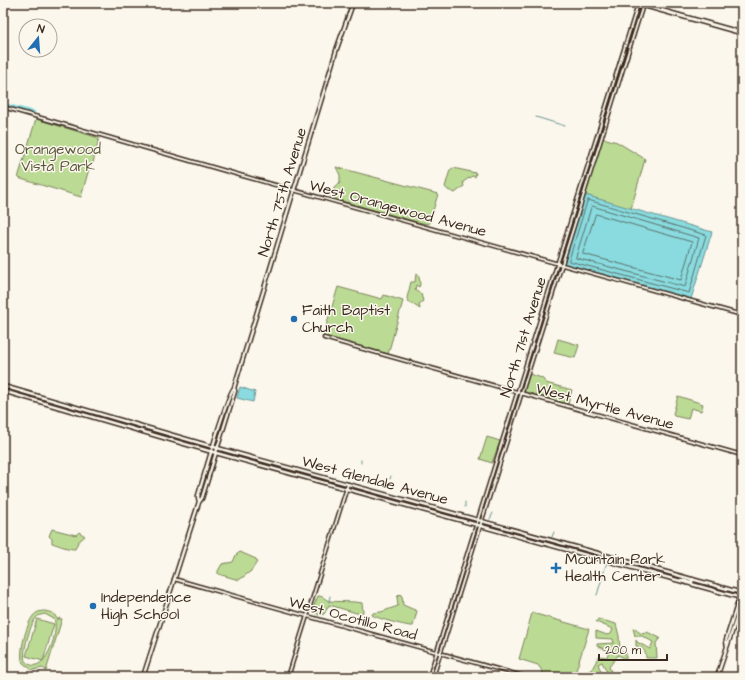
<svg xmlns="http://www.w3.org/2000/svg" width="745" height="680" font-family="'Architects Daughter',sans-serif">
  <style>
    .green { fill: #bbdb95; stroke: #7b825a; fill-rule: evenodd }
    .water { fill: #89dbdf; stroke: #6a9492 }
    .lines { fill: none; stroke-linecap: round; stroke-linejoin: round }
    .shore { stroke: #5a716b; stroke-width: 1 }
    .stream { stroke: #6a9492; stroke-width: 1 }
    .canal { stroke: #89dbdf; stroke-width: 2.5 }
    .tertiary-casing { stroke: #3b2a1e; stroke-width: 5 }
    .secondary-casing { stroke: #3b2a1e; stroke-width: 5.5 }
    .primary-casing { stroke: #3b2a1e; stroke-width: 6 }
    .tertiary { stroke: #fbf7ec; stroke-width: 2 }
    .secondary { stroke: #fbf7ec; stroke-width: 2.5 }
    .primary { stroke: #fbf7ec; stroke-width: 3 }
    .poi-dot { fill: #1f6fb2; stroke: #fbf7ec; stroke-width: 1.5 }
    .labels { text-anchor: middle; stroke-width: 3; stroke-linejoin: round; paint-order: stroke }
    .park-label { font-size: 15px; fill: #5b563c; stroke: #fbf7ec }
    .street-label { font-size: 15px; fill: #3b2a1e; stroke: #fbf7ec }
    .poi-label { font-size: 15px; fill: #3b2a1e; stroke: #fbf7ec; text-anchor: start }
  </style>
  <rect width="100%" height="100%" fill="#fbf7ec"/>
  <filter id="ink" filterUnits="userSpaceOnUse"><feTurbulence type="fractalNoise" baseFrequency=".025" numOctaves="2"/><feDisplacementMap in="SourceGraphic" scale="8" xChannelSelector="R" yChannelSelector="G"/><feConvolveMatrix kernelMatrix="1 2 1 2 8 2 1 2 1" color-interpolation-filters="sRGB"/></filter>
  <g filter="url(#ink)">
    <path class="green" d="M36,119L99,138L93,163L89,169L81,197L18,178Z
      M603,138L617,142L645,159L631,209L585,195Z
      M336,167L438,194L429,224L417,222L331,198L334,188L340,183V175Z
      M453,168L476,173L475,177L472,176L463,182L464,186L455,193L448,190L445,187L450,170Z
      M416,274L419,276L420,285L419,287L416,285L415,290L421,294L423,301L419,304L420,309L408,301L407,298L411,282H415Z
      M338,287L382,299L384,295L403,301L388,354L323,336Z
      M558,339L579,345L575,358L554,353Z
      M529,374L542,378L546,383L572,390L568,404L525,392L524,389Z
      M678,396L703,404L701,411L691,408L688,419L674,416L673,414Z
      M487,437L500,441L492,463L480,459Z
      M52,529L76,535L79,532L85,536L78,542L75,549C67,549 59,545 52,543V539L49,536Z
      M240,552L256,559L257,562L251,571L239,580L218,574V571L222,564L233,562L236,555Z
      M400,594L402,596L403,605L417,611L413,626C409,627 376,618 372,615L373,613L381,612L398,606L397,597Z
      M318,596C324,596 325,600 330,601C338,602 352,601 362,603L363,612L360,614L329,605L324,614L319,615L312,610Z
      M45,611L53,613L58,620L59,618L62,619L46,671L43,668L32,670L23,663C18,654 27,623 33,616C36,612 40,611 45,611ZM45,614L54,619C60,631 44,680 25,661C22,654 30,624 36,618C38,615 41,615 45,614Z
      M532,613L589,629L574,677H542L543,672L538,665L519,659Z
      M37,619L54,624L43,661L26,656Z
      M598,619L616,624L619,636L620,651L626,653V659L618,655L609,667L612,674L609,676L602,662L598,664L603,676L587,672L592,669L599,656L607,657L609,651L597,646V644L614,643L613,639L596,638V631L607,635L611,634L613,629L596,622Z
      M633,628C637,629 641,637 647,632L660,638L656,643L657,658H646C646,651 643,647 636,646V640L637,642L650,649L653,642L642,636H635Z"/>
    <path class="water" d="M585,195L712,232L691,299L565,265L564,262Z
      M240,387L255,392L253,402L237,398Z"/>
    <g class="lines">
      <path class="shore" d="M588,200L706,235L689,293L569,261Z
        M592,206L699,238L685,287L576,258Z
        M596,214L692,242L681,280L583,254Z"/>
      <path class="stream" d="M616,3L633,8
        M536,117L565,126
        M361,463V460
        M390,479L391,476
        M419,500L420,497
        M465,502V507
        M490,519L493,513
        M552,537L554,532
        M597,595L606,565
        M329,602L330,596"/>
      <path class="canal" d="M3,104L34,112"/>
      <g class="tertiary-casing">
        <path id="tertiary" d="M3,107L243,176L742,315
          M324,338L742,455
          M174,579L526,677
          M288,677L348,484
          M429,677L638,4
          M433,677L643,5"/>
      </g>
      <g class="secondary-casing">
        <path id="secondary" d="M3,386L210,446L742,593
          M3,391L209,451L742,598
          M199,502L202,498L235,391L234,388L337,48L353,3
          M681,580L692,582L693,579
          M727,646L726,640L742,589
          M143,677L199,502L198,496C203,480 227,394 234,388
          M717,677L742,602"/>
      </g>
      <g class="primary-casing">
        <path id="primary" d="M635,3L742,33"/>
      </g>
      <use href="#tertiary" class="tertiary"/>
      <use href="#secondary" class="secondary"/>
      <use href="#primary" class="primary"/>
    </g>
  </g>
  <g class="poi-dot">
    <circle cx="294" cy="319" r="4"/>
    <path d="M554 562h4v4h4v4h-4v4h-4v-4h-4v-4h4z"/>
    <circle cx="93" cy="606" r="4"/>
  </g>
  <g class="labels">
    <g class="park-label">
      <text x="58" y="154">Orangewood<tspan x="58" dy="17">Vista Park</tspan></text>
    </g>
    <g class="street-label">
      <text transform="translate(282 192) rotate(-73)" y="5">North 75th Avenue</text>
      <text transform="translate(398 208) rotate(15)" y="5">West Orangewood Avenue</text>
      <text transform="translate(523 337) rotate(-73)" y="5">North 71st Avenue</text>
      <text transform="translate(605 406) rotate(15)" y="5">West Myrtle Avenue</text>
      <text transform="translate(375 480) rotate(15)" y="5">West Glendale Avenue</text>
      <text transform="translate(353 618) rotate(15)" y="5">West Ocotillo Road</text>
    </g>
    <g class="poi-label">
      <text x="302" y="315">Faith Baptist<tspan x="302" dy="17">Church</tspan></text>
      <text x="565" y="564">Mountain Park<tspan x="565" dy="17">Health Center</tspan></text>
      <text x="101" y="602">Independence<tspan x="101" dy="17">High School</tspan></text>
    </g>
  </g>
  <rect width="745" height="680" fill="none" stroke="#fbf7ec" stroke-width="16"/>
  <rect x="8" y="8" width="729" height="664" fill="none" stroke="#3b2a1e" stroke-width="1.5" filter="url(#ink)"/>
  <g transform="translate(38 38) rotate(17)"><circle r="19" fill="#fbf7ec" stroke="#aea59a"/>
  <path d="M0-3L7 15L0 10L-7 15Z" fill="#1f6fb2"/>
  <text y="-6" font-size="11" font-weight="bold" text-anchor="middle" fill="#3b2a1e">N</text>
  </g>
  <path d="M599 654v6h68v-6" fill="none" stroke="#3b2a1e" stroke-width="2"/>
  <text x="605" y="654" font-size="12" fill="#3b2a1e" stroke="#fbf7ec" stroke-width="3" paint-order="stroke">200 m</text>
</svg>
